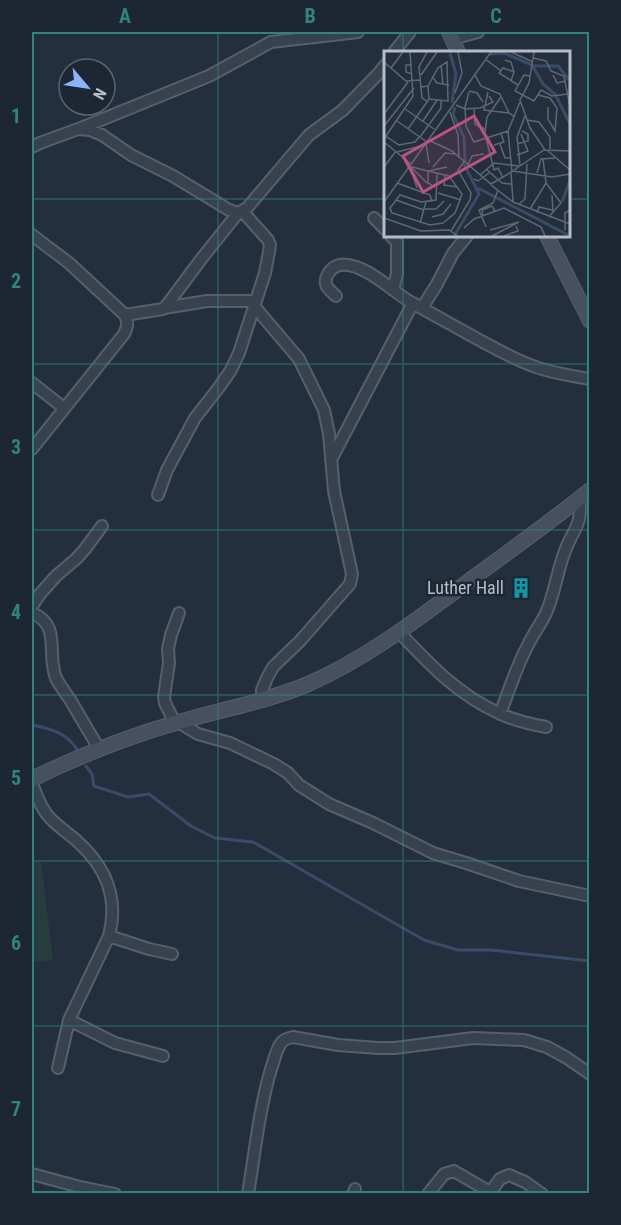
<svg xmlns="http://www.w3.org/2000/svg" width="621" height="1225" font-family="'Roboto Condensed',sans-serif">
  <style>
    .green { fill: #263c3f }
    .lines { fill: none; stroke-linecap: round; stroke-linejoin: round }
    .stream { stroke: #394c67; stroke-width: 3 }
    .street-casing { stroke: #565f6c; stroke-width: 14 }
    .secondary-casing { stroke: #565f6c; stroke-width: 16 }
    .street { stroke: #38414e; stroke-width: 10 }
    .secondary { stroke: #465061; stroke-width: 14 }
    .grid { fill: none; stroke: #308480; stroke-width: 1.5; stroke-opacity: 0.55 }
    .labels { text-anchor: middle; stroke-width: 5; stroke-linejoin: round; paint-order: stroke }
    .poi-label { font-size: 18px; fill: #b4bcc9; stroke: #1d2633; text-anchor: end }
    .inset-river { fill: none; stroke: #394c67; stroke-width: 3 }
    .inset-road { fill: none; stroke: #5e6776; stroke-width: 1.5 }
    .view { fill: #bd5182; fill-opacity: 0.15; stroke: #bd5182; stroke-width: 3 }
    .inset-edge { fill: none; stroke: #b4bcc9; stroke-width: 3 }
    .neatline { fill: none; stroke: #308480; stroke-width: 2 }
    .grid-label { font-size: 20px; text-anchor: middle; font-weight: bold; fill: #308480 }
  </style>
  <rect width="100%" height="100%" fill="#242f3e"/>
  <path class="green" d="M41,861L53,960L32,962V862Z"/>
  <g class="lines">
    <path class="stream" d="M32,725C53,729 67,733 79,752
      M86,766L92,774L94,786L128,797L149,794L191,826L215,838L253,842L424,940L458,950H491L590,961"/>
    <g class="street-casing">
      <path id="street" d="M452,39L478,32
        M394,52L410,32
        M81,128L209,76L271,42L358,32
        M32,147L40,143L78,129L90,130L102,135L131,155L173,176L229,210L238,213L247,208L309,135L343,110L378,74L386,64
        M374,218L386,230
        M32,235L69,263L125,315C128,322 128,326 124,334L32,449
        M391,236L397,242V274L393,290
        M336,296C328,289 322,284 328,274C334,263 345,263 356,267C377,274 394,293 414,304C442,319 469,335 498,350C510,356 523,363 536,367C553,373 572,376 590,379
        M254,306L299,359L324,410L329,434L334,491L352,574L350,584L300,641L273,667L267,678L262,690V701
        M164,308L207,301H256
        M422,308L437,284L453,253L467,236
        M125,315L163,309L167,305L202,258L238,213
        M32,383L64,408
        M331,460L413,303
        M158,495L167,470L195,418L220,386L231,370L239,353L265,273L269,252L270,245L268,240L243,212
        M32,606L40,594L56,576L77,558L85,549L102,526
        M32,613C62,625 46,654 56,678C60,686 66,694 71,701C80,717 90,733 99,749
        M399,632C429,664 459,696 501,714C515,721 530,724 546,727
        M500,714C509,691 516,667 528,645C533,634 541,624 546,613C555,593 557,571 565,551C573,529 583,525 579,499
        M178,722L198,734L230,743L274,764L288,773L299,785L329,804L373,823L433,853L466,863L519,881L590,896
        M175,723L165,703L164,697L169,663L168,649L171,635L179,613
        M32,784C37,796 42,811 52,820C60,828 69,834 77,841C106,867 119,897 109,936L69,1020L58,1068
        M109,936L149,949L172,954
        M69,1020L115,1043L163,1056
        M32,1174L80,1187L115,1194
        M248,1194C255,1152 259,1110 271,1069C274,1061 276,1050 281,1043C284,1039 288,1038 293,1037L338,1045L378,1048H395L473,1038L524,1040L547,1047L567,1058L590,1074
        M353,1194L355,1189
        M428,1194L444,1174L454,1171L490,1192
        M489,1194L500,1179L509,1175L525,1182L542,1194"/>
    </g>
    <g class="secondary-casing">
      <path id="secondary" d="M449,32L458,52
        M547,236L590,321
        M32,779C79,756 129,736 179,722C222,709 265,702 306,685C368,658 423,615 477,575C515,547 553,520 590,490"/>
    </g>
    <use href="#street" class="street"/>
    <use href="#secondary" class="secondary"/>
  </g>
  <path class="grid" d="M218,32V1194M403,32V52M32,199H386M568,199H590M403,236V1194M32,364H590M32,530H590M32,695H590M32,861H590M32,1026H590"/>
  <defs>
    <g id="building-bare" transform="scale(1.62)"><path d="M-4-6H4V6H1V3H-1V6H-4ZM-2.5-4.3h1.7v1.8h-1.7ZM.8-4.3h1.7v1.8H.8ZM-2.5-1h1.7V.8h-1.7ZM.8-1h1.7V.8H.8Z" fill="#0f9aa8" stroke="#1d2633" stroke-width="2.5" paint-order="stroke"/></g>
  </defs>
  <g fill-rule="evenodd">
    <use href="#building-bare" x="521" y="588"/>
  </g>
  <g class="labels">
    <g class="poi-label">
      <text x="504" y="594">Luther Hall</text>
    </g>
  </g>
  <g transform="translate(384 51)">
    <rect width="186" height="186" fill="#242f3e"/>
    <path class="inset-river" d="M66,2L72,23L68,52M106,3L120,2L148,14L159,33L172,44M150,15H174L186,30M172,45L186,73M71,56L69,63L80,86L81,110M94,137L186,185M178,151L186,129M70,185L95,143L80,113"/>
    <path class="inset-road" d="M43,1L35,16L38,47L44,51M127,1L149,11M150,1L145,32L136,49L146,77L161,99M149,7L162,10L167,20L180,25L186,56M101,8L116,19M121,9L127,11L130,21L127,30M0,11L22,30L36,29M27,14H22V21L28,23M57,14L59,33M7,17L19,1M130,21L119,17L115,22L134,34M37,24L53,1M91,24L97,35L116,43L125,62M169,24L173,32L182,30M48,25L53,32L65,34M146,25L140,24L131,40L150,50L157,39L168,45L184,43M44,35L54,17L63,11L64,50L45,48M85,40L93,42L99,51M85,41L81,56L82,75L90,91L124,80M104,41L100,59L125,62L131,66M71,42L78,22L74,1M154,44L166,47L173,57L171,80L164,68V56M72,54L81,58L96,57L109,51L105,45M90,57L91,73L101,78M21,58L50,78M66,61L74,84L75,107M0,63L24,31M143,69L155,71L166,86V98M13,70L43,91M39,70L53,49M0,75L30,37M24,78L45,48L44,35L37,36M101,82L103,66L117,46M0,84L15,94L31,91L35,86M36,86L57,57V49M102,87L110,119L114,117L119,127M0,88L29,45L26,1M44,89L68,100L107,133L129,120L168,126L186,123M0,91L27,113M42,93L45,112M116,93L121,107H127M133,93L144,90V83L138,80M110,94L120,91L117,83M163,99L186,119M13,101L37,95M133,104L144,100L137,83M159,108L162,132L177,152L169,161M84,114L88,105L100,103M136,114L133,86L141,65M25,115L44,120V132L51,136M0,116L12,100M26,116L33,137M27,116L43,132M49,116L61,102L71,103M102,118L118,132L127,133M130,119L160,99L186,100M44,120L65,125L78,143L71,162L59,172L46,174L8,162L6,157L16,144L37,151L52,149L53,123M44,120L63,116M128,121L124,80L136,51M127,122L129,150M153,122L157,108L171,107M61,124L60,134L73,136M96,124L110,112L135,115M90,128L94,130L105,122M13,132L46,144L48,151M107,134L129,151L186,173M54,142L77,149M12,149L40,159M0,151L107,1M135,153L141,148L143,113M41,158H52L60,150M146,158L162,132M153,162L155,156L168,159M99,165L98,159L108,155L111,160M48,166L59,163L67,153M165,166L169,161L168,144M0,167L37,180L65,179L74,185M36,172L42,151M102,176L95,159L109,152L114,139M80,177L90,168L120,157L157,176L161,185M106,179L135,171L108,185M181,179V162L186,159M67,180L86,149L87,142L74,119L80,111M120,185L134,180L132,175"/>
    <path class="view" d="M90,65L111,101L39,141L19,105Z"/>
    <rect width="186" height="186" class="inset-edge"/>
  </g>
  <rect width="621" height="1225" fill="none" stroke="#1d2633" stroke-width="66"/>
  <g transform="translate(87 87) rotate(119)"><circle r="28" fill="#1d2633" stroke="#59626f" stroke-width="1.5"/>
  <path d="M0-4.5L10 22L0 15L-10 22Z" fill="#8ab4f8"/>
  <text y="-9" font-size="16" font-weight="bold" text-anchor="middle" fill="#b4bcc9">N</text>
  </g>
  <rect x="33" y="33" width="555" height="1159" class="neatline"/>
  <g class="grid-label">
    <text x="125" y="23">A</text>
    <text x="310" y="23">B</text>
    <text x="496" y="23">C</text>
    <text x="16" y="123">1</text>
    <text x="16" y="288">2</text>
    <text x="16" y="454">3</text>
    <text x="16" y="619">4</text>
    <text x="16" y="785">5</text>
    <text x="16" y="950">6</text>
    <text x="16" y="1116">7</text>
  </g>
</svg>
